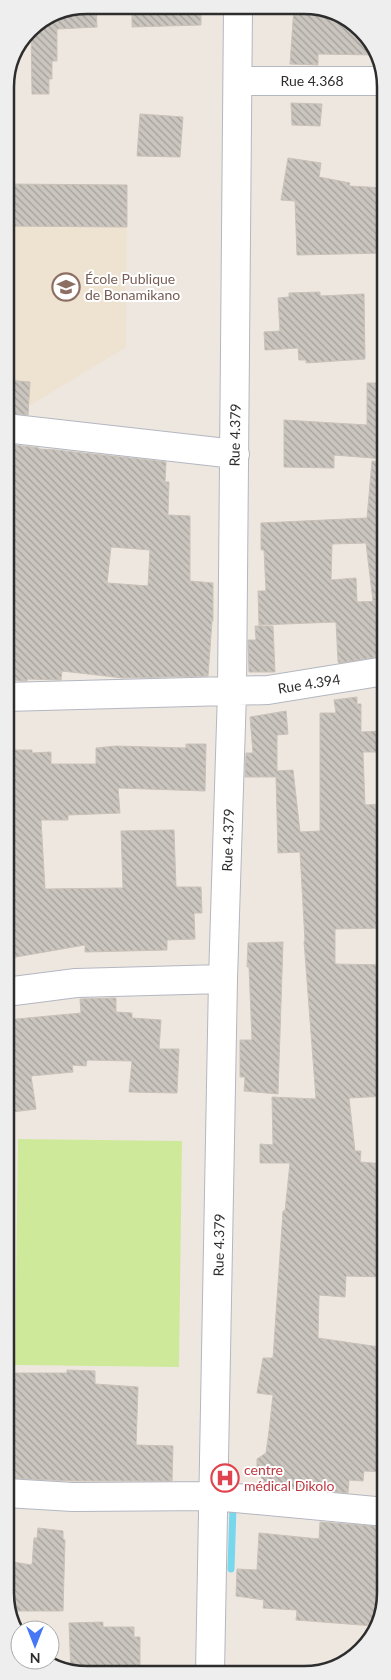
<svg xmlns="http://www.w3.org/2000/svg" width="391" height="1680" font-family="Lato,sans-serif">
  <style>
    .education { fill: #eee2d1 }
    .pitch { fill: #cfe99b }
    .lines { fill: none; stroke-linecap: round; stroke-linejoin: round }
    .stream { stroke: #77d7ec; stroke-width: 7 }
    .building { fill: url(#building-back-hatch); stroke: #cac2b9; fill-rule: evenodd }
    .minor-casing { stroke: #b3b7c0; stroke-width: 30 }
    .minor { stroke: #fff; stroke-width: 28 }
    .labels { text-anchor: middle; stroke-width: 4; stroke-linejoin: round; paint-order: stroke }
    .street-label { font-size: 14px; fill: #2d2d2d; stroke: #fff }
    .education-label { font-size: 14px; fill: #785e54; stroke: #fff; text-anchor: start }
    .health-label { font-size: 14px; fill: #be3a42; stroke: #fff; text-anchor: start }
    .rim { fill: none; stroke: #2d2d2d; stroke-width: 2.5 }
  </style>
  <defs>
    <pattern id="building-back-hatch" width="6" height="6" patternUnits="userSpaceOnUse" patternTransform="scale(1.25)"><rect width="6" height="6" fill="#cac5be"/><path d="M-1 5l2 2M0 0l6 6M5-1l2 2" fill="none" stroke="#a4a09b"/></pattern>
  </defs>
  <rect width="100%" height="100%" fill="#eee7e0"/>
  <path class="education" d="M5,184L127,185L126,347L29,406L5,405Z"/>
  <path class="pitch" d="M18,1139L182,1141L179,1367L15,1365Z"/>
  <g class="lines">
    <path class="stream" d="M231,1569L233,1507"/>
  </g>
  <path class="building" d="M86,5H96L97,27L57,29V61H52V79H49V94H32L31,28Z
    M132,6H201V25L132,27Z
    M294,7L326,8L366,33L376,55L318,54V65L290,64Z
    M291,103L322,104L320,126L292,125Z
    M140,114L183,117L180,157L137,156Z
    M288,158L321,163L319,177L350,183L349,186L385,188V253L297,255L295,201L281,200Z
    M5,184L127,185V227L5,226Z
    M320,292V296L364,294L365,359L306,363V360H299L298,348L265,350L264,332L280,331L278,298L289,297V293Z
    M5,380L30,382L28,415L5,413Z
    M367,383H385V459L334,455V468L284,467V420L367,425Z
    M5,444L39,448V449L56,450L166,462L165,482H169L168,515L190,516V581L213,583V621H212L208,676L123,678L62,671L61,680L27,679V681H21L5,678V623L10,603L5,602ZM111,547L150,550L148,586L107,583Z
    M372,461L385,462V600L373,601L366,543L332,544L331,580L356,578L357,602L385,601V656L339,663L338,661L336,622L259,625L258,591H266L264,550H261V523L367,518Z
    M255,626H273L275,672H249L248,640H256Z
    M357,697V704H361V732L385,731L386,752H363L365,805L386,804V928L335,929V964L386,965V1096L349,1098L355,1151H361L360,1162L386,1164V1277L346,1276L345,1297L319,1295L318,1338L386,1348V1472L364,1471L363,1481L349,1480L348,1493L263,1485V1480L257,1472V1459L266,1453L269,1431L273,1395L257,1393L263,1358H273L283,1211H285L290,1163H260V1144L273,1145L272,1097L316,1099L304,941H305L300,852L278,853L276,777H245L246,753H253L250,717L286,711L288,734L277,735V771L293,770L300,832L320,831V713H336L334,700Z
    M186,744H206L205,791L118,788L120,813L68,815V820H41L45,889L123,888L121,831L174,830L176,887H201L202,913H194L195,939L167,940V950L85,952V945L10,958L6,939L5,763H12V750H32V753L51,752V764H96V748L116,746L186,748Z
    M283,942L278,1094L244,1091L245,1077H240V1040H252L249,967H247L248,943Z
    M116,998V1012L132,1013V1018L161,1020L159,1049H179L177,1093L129,1092L132,1061L87,1060L86,1066L72,1065L73,1072L31,1076L36,1109L13,1112L9,1078H6V1020L81,1013L80,999Z
    M67,1370L95,1371V1384L138,1387L136,1445L173,1446L172,1481H73L6,1478V1373H67Z
    M320,1522L386,1527V1599L374,1626L296,1620L297,1610L263,1608L264,1600L236,1596L237,1569L257,1570L259,1533L319,1539Z
    M38,1528L63,1531V1539L65,1540L63,1611H9L6,1604V1561L32,1565L34,1538H37Z
    M103,1622V1627H134V1637H140V1674L71,1673L69,1623Z"/>
  <g class="lines">
    <g class="minor-casing">
      <path id="minor" d="M238,81H385
        M5,428L235,454
        M5,697L268,690L385,671
        M6,992L76,983L223,979
        M6,1493L73,1497L214,1496L386,1512
        M210,1674L223,979L232,692L238,7"/>
    </g>
    <use href="#minor" class="minor"/>
  </g>
  <defs>
    <g id="school-ring" transform="scale(1.4375)"><circle r="9.5" fill="#fff" stroke="#8d6e63" stroke-width="1.5"/><path d="M0-5L7-2L0 1L-7-2ZM-4 1L0 2.5L4 1V4Q0 6-4 4Z" fill="#8d6e63"/></g>
    <g id="hospital-ring" transform="scale(1.4375)"><circle r="9.5" fill="#fff" stroke="#e0444e" stroke-width="1.5"/><path d="M-5-5h3v3.5h4V-5h3V5h-3V1.5h-4V5h-3Z" fill="#e0444e"/></g>
  </defs>
  <g fill-rule="evenodd">
    <use href="#school-ring" x="66" y="287"/>
    <use href="#hospital-ring" x="225" y="1478"/>
  </g>
  <g class="labels">
    <g class="street-label">
      <text x="312" y="86">Rue 4.368</text>
      <text transform="translate(235 435) rotate(-89)" y="5">Rue 4.379</text>
      <text transform="translate(309 684) rotate(-9)" y="5">Rue 4.394</text>
      <text transform="translate(228 840) rotate(-88)" y="5">Rue 4.379</text>
      <text transform="translate(219 1245) rotate(-89)" y="5">Rue 4.379</text>
    </g>
    <g class="education-label">
      <text x="85" y="284">École Publique<tspan x="85" dy="16">de Bonamikano</tspan></text>
    </g>
    <g class="health-label">
      <text x="244" y="1475">centre<tspan x="244" dy="16">médical Dikolo</tspan></text>
    </g>
  </g>
  <path d="M0 0H391V1680H0ZM87 14H304A73 73 0 0 1 377 87V1593A73 73 0 0 1 304 1666H87A73 73 0 0 1 14 1593V87A73 73 0 0 1 87 14Z" fill="#eee" fill-rule="evenodd"/>
  <path class="rim" d="M87 14H304A73 73 0 0 1 377 87V1593A73 73 0 0 1 304 1666H87A73 73 0 0 1 14 1593V87A73 73 0 0 1 87 14Z"/>
  <g transform="translate(35 1645) rotate(180)"><circle r="24" fill="#ffffff" stroke="#ababab"/>
  <path d="M0-4L9 19L0 12L-9 19Z" fill="#4677f5"/>
  <text y="-8" font-size="14" font-weight="bold" text-anchor="middle" fill="#2d2d2d">N</text>
  </g>
</svg>
